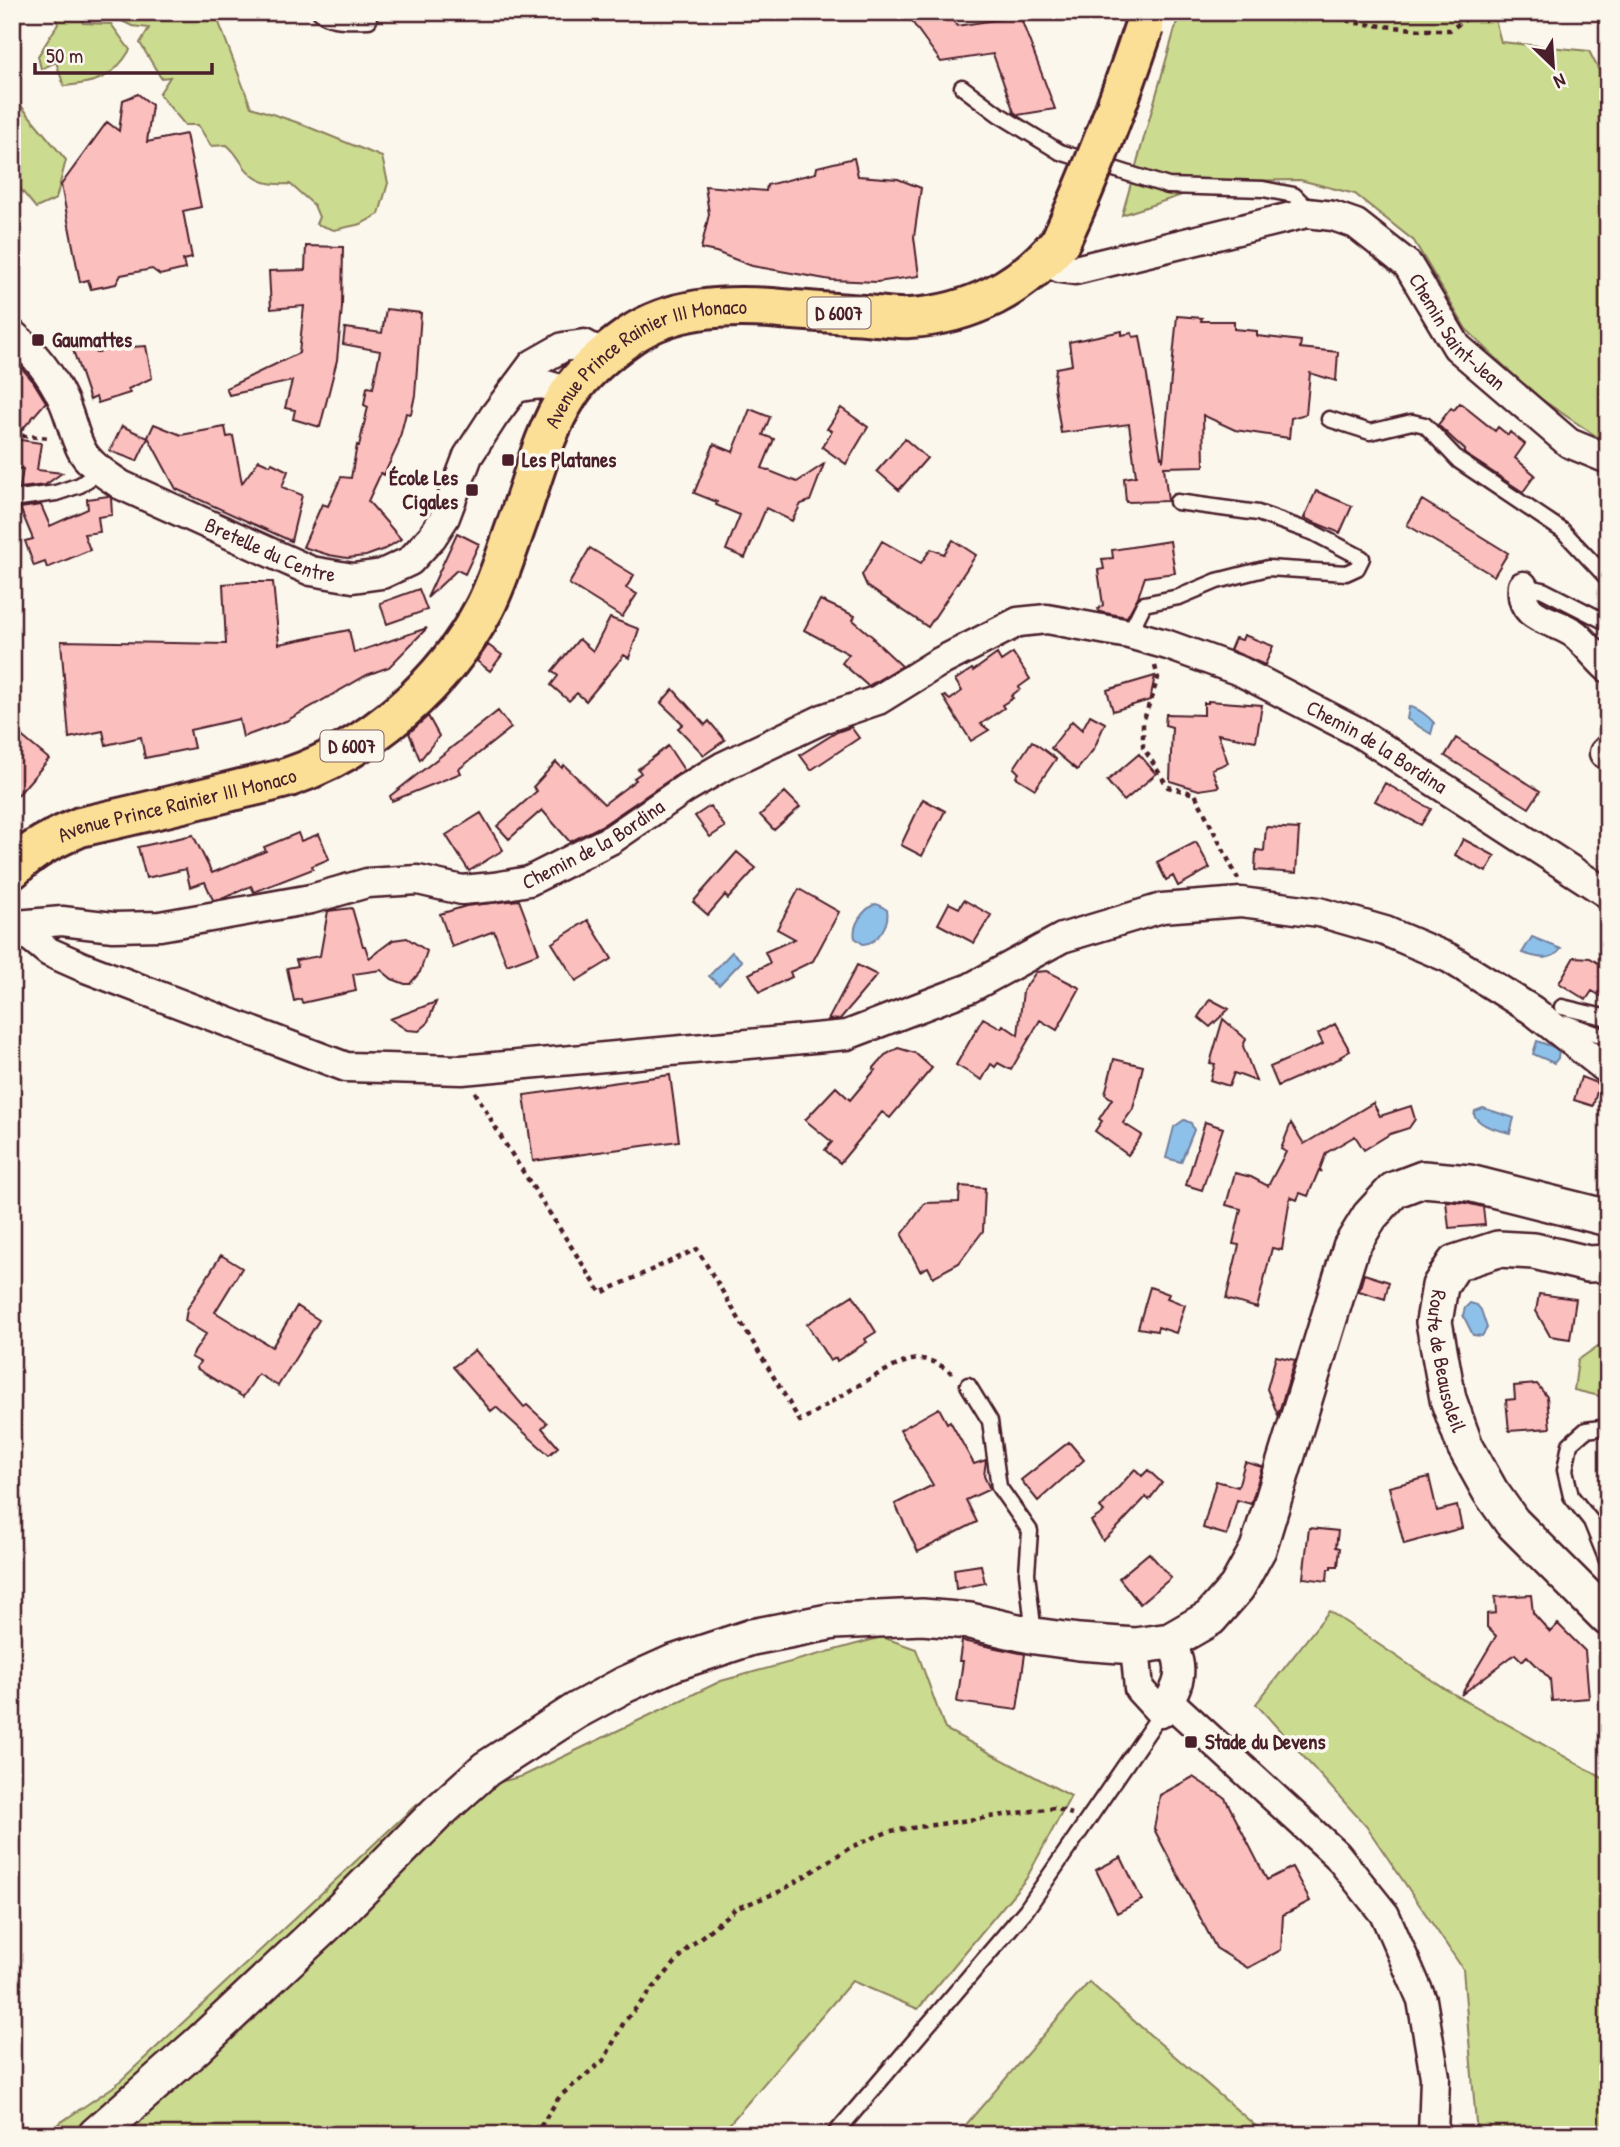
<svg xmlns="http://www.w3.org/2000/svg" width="1620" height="2147" font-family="'Patrick Hand',sans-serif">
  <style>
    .green { fill: #cbdb8f; stroke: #8a7d5d; stroke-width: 2 }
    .water { fill: #8ec1ea; stroke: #73809e; stroke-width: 2 }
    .building { fill: #fbbfbe; stroke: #4a1f2b; stroke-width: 2 }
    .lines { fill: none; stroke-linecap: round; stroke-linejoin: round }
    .service-casing { stroke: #4a1f2b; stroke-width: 19 }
    .minor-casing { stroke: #4a1f2b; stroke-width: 33 }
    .tertiary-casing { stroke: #4a1f2b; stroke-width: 40 }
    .primary-casing { stroke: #4a1f2b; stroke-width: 44 }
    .path { stroke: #4a1f2b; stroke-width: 4.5; stroke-dasharray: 5 5; stroke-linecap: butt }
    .service { stroke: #fbf7ec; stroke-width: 14 }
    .minor { stroke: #fbf7ec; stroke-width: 28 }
    .tertiary { stroke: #fbf7ec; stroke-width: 35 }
    .primary { stroke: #fbdf96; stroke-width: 38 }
    .primary-bridge-casing { stroke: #4a1f2b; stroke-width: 44; stroke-linecap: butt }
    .primary-bridge { stroke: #fbdf96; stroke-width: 38 }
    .poi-dot { fill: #4a1f2b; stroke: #fbf7ec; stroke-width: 2.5 }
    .labels { text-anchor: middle; stroke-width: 7; stroke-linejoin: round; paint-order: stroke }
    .shield { fill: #fbf7ec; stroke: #7f6065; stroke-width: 2 }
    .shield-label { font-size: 19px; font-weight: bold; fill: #4a1f2b }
    .street-label { font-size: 21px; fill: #4a1f2b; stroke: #fbf7ec }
    .poi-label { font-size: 21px; font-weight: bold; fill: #4a1f2b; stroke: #fbf7ec; text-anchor: start }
  </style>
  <rect width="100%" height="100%" fill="#fbf7ec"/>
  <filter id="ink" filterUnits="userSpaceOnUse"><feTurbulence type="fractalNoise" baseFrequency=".0143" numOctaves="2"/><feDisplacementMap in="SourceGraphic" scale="14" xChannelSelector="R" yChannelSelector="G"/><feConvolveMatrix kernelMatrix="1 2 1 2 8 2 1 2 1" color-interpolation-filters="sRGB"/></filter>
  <g filter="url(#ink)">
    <path class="green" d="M54,12H80L83,23L111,24L130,50C112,80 96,82 64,86L56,62L41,69L38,56L58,24Z
      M104,12H215L251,107L296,122L382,157L388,183L379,214L361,224L334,230L316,224L319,217L314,205L290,184C268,185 254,183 241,162C236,154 234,151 227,145L211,146L198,125H185L159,94L170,77L161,78L140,43L149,28L132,26Z
      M1178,12H1275L1284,18L1329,19L1338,12H1493L1501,42L1589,51L1608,88V444L1532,393L1466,329L1414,241L1355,194L1300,180L1224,181L1122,215L1178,18Z
      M12,95L66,160L56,199L36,208L12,179Z
      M1598,1346L1608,1348V1398L1574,1390L1578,1360Z
      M1329,1611L1445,1689L1604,1779L1608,1793V2135H1477L1463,1969L1366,1826L1256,1704Z
      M882,1637L916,1649L945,1729L1071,1796L1026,1879L918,2009L852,1981L720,2135H42L116,2085L417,1804L523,1776L721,1681Z
      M1089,1982L1266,2135H957Z"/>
    <path class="water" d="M1409,707C1417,707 1429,717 1434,723L1431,734L1407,719Z
      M875,904L879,905L887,910C890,924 877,944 863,944L855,938C852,925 863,910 875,904Z
      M1532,937L1561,949C1550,963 1537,957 1522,953Z
      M732,952L742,961L719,985L709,976Z
      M1537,1041L1559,1049L1558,1058L1554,1063L1533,1054Z
      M1483,1108L1514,1118L1510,1133C1496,1129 1481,1127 1474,1115L1475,1111Z
      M1184,1120L1191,1123L1194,1130L1181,1162L1166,1158L1174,1127Z
      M1470,1303L1477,1305L1481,1310L1487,1328L1482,1336L1473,1335L1463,1315L1465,1308Z"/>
    <path class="building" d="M905,12H947L957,26L1020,16L1055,109L1018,115L1014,112L993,54L941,62Z
      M138,94L152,105L147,142L186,134L201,207L183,211L192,258L183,260L185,269L160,275L152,269L121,275L116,284L91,289L88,280L80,282L61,185L107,122L119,131L123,100Z
      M854,158L858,176L898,179L921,188L914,237L919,276L877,282L831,280L752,266L716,252L701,249L709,214L705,186L766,191L767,185L816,173L817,167Z
      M306,246L343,247L342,307L337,360L320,427L293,419L295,410L285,408L292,381L229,395L226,388L299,353L304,306L271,309L269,271L305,270Z
      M386,309L421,313L415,395L411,414L406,413L398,445L384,475L381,473L368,501L401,539L385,549L366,556L347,558L329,555L303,547L322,504L328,506L341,477L351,478L357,445L359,446L368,407L364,405L367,387L373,388L380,351L343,344L345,328L382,333Z
      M1177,316L1202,318L1201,321H1234V329L1257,331V336L1301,341L1300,348L1338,352L1336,381L1310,373L1306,414L1291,418L1289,438L1235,430L1203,415L1204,466L1164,467L1168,501L1126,502L1124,478L1136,476L1129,424L1061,433L1054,387L1056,368L1072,365L1069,342L1122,331V335L1132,333L1133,337L1140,336L1161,457H1163V461Z
      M92,340L96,353L121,344L123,347L130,345L131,347L146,346L152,378L128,389L130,393L98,403L96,397L90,400L72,347Z
      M12,357L33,381L46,402L14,439L41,443L37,470L62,473L45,485L20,488L23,469L12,468Z
      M1460,403L1495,431L1498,427L1508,435L1510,432L1525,444L1515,458L1535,475L1523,492L1465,454V450L1438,425L1451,408L1454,410Z
      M841,408L868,427L846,464L822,447L832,431L827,429Z
      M750,409L770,417L763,435L774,439L762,468L797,482L824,464L810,501L801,504L792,521L766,508L745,558L726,550L740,515L716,505L717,502L694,493L714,444L733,452Z
      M154,424L181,435L225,427L227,437L233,436L242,483L259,460L270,465L272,463L288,471L282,487L302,495L291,541L176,489L148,437Z
      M122,426L148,438L137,461L110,451Z
      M905,439L927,458L899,490L877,471Z
      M1316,491L1352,506L1340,533L1304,518Z
      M108,496L111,498L112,515L98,517L100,532L84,534L90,550L47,568L45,562L34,566L25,541L33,539L20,508L41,505L50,526L88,509L87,499Z
      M1422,500L1508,553L1494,576L1407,525Z
      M457,533L479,544L465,574L457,570L427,598Z
      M953,540L976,555L928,627L867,586L862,575L882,541L921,563L931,549L944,554Z
      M1170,541L1175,573L1145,577L1138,597L1127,617L1100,612L1098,609L1103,605L1098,570L1104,569L1102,559L1113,558L1112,550Z
      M590,548L634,575L626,588L637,594L622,617L569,584Z
      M248,582H273L279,644L349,630L354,653L427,628L389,667L367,675L286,721L243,737L239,719L190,730L194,748L145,758L141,737L106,745L103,731L69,738L61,641L226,644L223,584Z
      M419,589L427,610L387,624L380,603Z
      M820,600L855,616L853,620L874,638L873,639L902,666L868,686L842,663L849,654L804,630Z
      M610,618L639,629L629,658L624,655L586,701L577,693L569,701L551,685L558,676L552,671L579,639L593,651Z
      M1244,635L1273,646L1265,665L1230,650L1235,638L1242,640Z
      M488,645L502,655L490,671L477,661Z
      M1013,653L1030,679L1019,687L1020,689L1011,696L1013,698L1002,705L1004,708L981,724L989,730L971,741L943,697L945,696L950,700L962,691L955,680L972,669L973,671L997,654L1001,661Z
      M1155,676L1150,700L1113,711L1107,690Z
      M673,689L705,725L709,721L725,740L704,755L678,728L683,724L661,703Z
      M1208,701L1262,705L1256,741L1218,734L1228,763L1212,769L1219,787L1199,790L1170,781L1172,727L1165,725L1166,714L1204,715V703H1208Z
      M498,711L511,728L459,769L461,773L392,801L390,796Z
      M1090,715L1105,723L1094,749L1077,770L1051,748L1072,721L1082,730Z
      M428,716L439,736L420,760L409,733Z
      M851,727L859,738L811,770L800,755L837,732Z
      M12,728L49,759L12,802Z
      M1456,738L1540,791L1529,808L1445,756Z
      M1032,741L1056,759L1035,789L1016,777L1019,773L1014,768Z
      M668,746L684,770L603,825L570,842L542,810L509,839L497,826L537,791L533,787L556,762L562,768L564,765L604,804L636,780L634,778L641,773L638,769Z
      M1139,754L1156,774L1124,801L1107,781Z
      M1385,783L1431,809L1421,825L1375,801Z
      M785,792L800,807L774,830L760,815Z
      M923,799L945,811L922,856L901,845Z
      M710,806L725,827L710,837L695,816Z
      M481,813L503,850L469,871L446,835Z
      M1266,827L1299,829L1296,873L1255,870L1256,850L1264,851Z
      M298,833L301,841L319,834L329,859L312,866L313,869L254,892L251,886L224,898L213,900L205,882L190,887L186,869L146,878L138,847L193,835L212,873L266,851L264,847Z
      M1463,839L1495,856L1486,872L1455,855Z
      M1196,842L1210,868L1178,886L1173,876L1166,880L1157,862Z
      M737,852L756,868L728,899L725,895L708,915L693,902Z
      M799,889L839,912L813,961L790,972L792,977L760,992L749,974L770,963L765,952L795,939L777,929Z
      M519,900L539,953L507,965L494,931L452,947L440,914L466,906Z
      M964,900L991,915L974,943L938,924L949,903L959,908Z
      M352,908L363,946H365L369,958L393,940L407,938L427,951L420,972L410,984H405L392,979L381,970L353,974L356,991L302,1003L301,999L294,1001L287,968L298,966L296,960L320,956L328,911Z
      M588,920L612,959L576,981L552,943Z
      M1574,957L1590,958L1608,969V1000L1592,991L1586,1000L1559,983Z
      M857,965L877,975L840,1019L828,1020Z
      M1047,971L1080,988L1057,1030L1040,1020L1011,1070L998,1063L995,1067L991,1064L982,1080L956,1065L983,1018L1001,1028L1003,1025L1018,1035L1023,991L1036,972Z
      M1210,999L1229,1009L1210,1027L1198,1017Z
      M436,1002L427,1024L419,1031L407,1030L390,1019Z
      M1223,1019L1246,1039L1243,1046L1256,1081L1234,1073L1229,1086L1210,1080L1215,1064L1210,1063Z
      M1335,1024L1350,1051L1340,1057L1341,1058L1278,1086L1270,1067L1323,1044L1318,1034Z
      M898,1048L915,1053L932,1068L890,1118L882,1112L840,1163L825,1150L832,1142L805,1120L836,1087L850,1100L875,1070L873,1069L885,1055Z
      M1114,1059L1143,1066L1133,1109L1123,1123L1142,1135L1128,1155L1095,1131L1102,1121L1099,1119L1112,1099L1105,1094Z
      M670,1075L679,1141L533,1161L524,1095Z
      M1581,1077L1599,1084L1593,1106L1574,1100Z
      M1373,1103L1380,1116L1411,1106L1415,1119L1409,1128L1390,1134L1364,1150L1355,1136L1326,1153L1320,1169L1322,1172L1319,1170L1308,1196L1300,1193L1297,1200L1290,1197L1282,1250L1272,1248L1257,1308L1226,1299L1239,1245L1233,1244L1241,1209L1226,1205L1235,1173L1251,1177L1268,1186L1286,1152L1281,1149L1291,1123L1304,1144Z
      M1205,1122L1223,1128L1202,1190L1186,1185Z
      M960,1186L985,1188L983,1231L959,1263L933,1277L928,1267L920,1271L902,1235L925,1203L959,1202Z
      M1446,1201L1466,1203L1483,1207L1485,1225L1449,1228Z
      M221,1255L242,1268L215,1312L272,1347L297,1306L319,1320L278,1386L258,1374L243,1397L196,1368L200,1362L191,1357L206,1334L185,1321L187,1309Z
      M1364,1274L1389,1282L1385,1299L1359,1291Z
      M1150,1287L1169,1294L1167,1298L1185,1305L1176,1333L1158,1327L1157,1331L1138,1328Z
      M1539,1294L1576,1299L1570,1339L1550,1336L1536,1311Z
      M853,1295L876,1332L865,1339L867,1342L837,1361L836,1358L830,1361L807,1324Z
      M475,1350L524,1407L527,1405L547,1423L542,1428L558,1447L549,1455L496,1407L491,1411L453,1367Z
      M1276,1356L1295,1360L1278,1415L1267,1389Z
      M1537,1384L1547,1397L1550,1428L1509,1431L1506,1400L1515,1399L1514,1386Z
      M939,1408L947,1423L950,1421L974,1464L986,1460L984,1476L990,1489L966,1500L977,1522L918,1552L895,1504L933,1485L900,1430Z
      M1069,1442L1084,1460L1038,1501L1021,1480Z
      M1245,1462L1262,1467L1251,1504L1237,1500L1227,1535L1203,1528L1216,1481L1238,1487Z
      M1135,1469L1142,1476L1148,1470L1162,1483L1149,1500L1146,1497L1119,1526L1103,1541L1091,1521L1104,1512L1100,1508Z
      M1429,1477L1437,1511L1457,1506L1462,1528L1404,1544L1389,1487Z
      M1309,1528L1338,1531L1336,1547L1340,1548L1338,1566H1331V1569H1328L1327,1581L1303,1578Z
      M1149,1553L1171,1578L1140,1604L1119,1578Z
      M981,1565L985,1583L956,1589L954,1569Z
      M1531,1595L1533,1613L1550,1632L1558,1624L1585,1651L1589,1698L1552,1701L1550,1679L1527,1656L1522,1661L1515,1654L1461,1695L1496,1636L1487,1627V1614L1496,1613L1495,1597Z
      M962,1641L1025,1654L1017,1710L957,1702L963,1661H959Z
      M1193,1777L1225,1798L1267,1880L1292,1867L1310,1901L1283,1915L1281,1950L1248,1968L1216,1948L1154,1829L1160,1795Z
      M1121,1857L1142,1900L1117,1913L1096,1870Z"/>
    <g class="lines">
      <g class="service-casing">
        <path id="service" d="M320,12C332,23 353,20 369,20
          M962,87L998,114L1060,152L1168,186L1263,189L1294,195L1304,205L1307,213
          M1329,419L1370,432L1412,422L1425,425L1459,461L1563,531L1608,579
          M12,499L56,493L80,485L100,471
          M1523,586L1543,590L1608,623
          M1129,634L1144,604L1179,597L1217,581L1268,568L1346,573L1357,568L1362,558L1314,533L1258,513L1177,502
          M1562,1007L1608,1018
          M1561,1029L1567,1023L1608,1038
          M968,1385L990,1421L999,1487L1030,1531L1027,1573L1034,1635
          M1608,1427L1586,1430L1570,1444L1565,1470L1571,1496L1591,1521L1608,1563
          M834,2135L1026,1910L1161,1713"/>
      </g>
      <g class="minor-casing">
        <g id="minor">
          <path id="s1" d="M1045,261L1060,268L1075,270L1307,213L1333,216L1356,224L1408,265L1457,347L1569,443L1608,459"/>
          <path id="s2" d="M12,334C33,352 50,372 62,398C70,414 73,433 81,449C89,465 107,475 121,485L311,571L353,578L382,574L410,561L432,537L445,517L468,456L494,416L533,364L563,347L584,344L604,355"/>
          <path d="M516,388C539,383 547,382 569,394"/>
          <path d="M1523,586C1519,622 1555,618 1576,635C1587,645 1597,658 1608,668"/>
          <path d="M1608,749L1604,753L1608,756"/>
          <path d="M12,922L49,952L83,967L346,1067L462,1070L847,1035L970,988L1062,938L1162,908L1241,902L1319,912L1385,931L1449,958L1532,1010L1608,1070"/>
          <path id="s3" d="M17,925L62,921L113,927L160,926L311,899L367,883L418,880L462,890L494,887L529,881L612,839L686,788L722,767L825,718L878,700L936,664L1018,622L1047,619L1129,634L1168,645L1240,671L1358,732L1608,894"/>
          <path d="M1135,1646L1139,1689L1161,1713C1179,1687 1187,1670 1170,1641"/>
          <path d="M1169,1701L1337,1855L1385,1915L1422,2000L1435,2077L1433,2135"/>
        </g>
      </g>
      <g class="tertiary-casing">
        <g id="tertiary">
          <path id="s4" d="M1608,1263L1588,1264L1534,1251L1498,1249L1455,1263L1440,1286L1434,1322L1448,1399L1465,1446L1490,1491L1512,1522L1608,1618"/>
          <path d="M96,2135L197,2046L334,1917L436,1814L486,1769L576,1711L624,1685L673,1663L752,1637L834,1621L922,1617L970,1621L1035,1636L1079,1642L1135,1646L1170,1641L1210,1618L1237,1587L1258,1549L1351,1247L1370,1216L1394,1190L1423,1179L1469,1183L1608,1218"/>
        </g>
      </g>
      <g class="primary-casing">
        <g id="primary">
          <path id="s5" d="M12,869C33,848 53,839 80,827C129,816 179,804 228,792C248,787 269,783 289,777C371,749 445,683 485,607C499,579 508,548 519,518C533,478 544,432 568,395C583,372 608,351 631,335C673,307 723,305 771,308C802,311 834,313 865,315C880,316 895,319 909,318C970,315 1024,287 1061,240"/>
        </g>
      </g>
      <path class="path" d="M1318,12L1356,23L1422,30H1450L1476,12
        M12,435L50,438
        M1155,666L1158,678L1143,722V747L1168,787L1195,794L1238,879
        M475,1092L504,1142L601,1293L697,1249L800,1421C825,1407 897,1357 921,1359C934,1360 945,1368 955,1375
        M535,2135L560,2096L604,2060L624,2022L688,1948L735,1909L781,1891L851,1847L890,1831L1054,1808L1072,1814"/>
      <use href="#service" class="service"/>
      <use href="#minor" class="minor"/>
      <use href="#tertiary" class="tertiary"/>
      <use href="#primary" class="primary"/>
      <g class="primary-bridge-casing">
        <path id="primary-bridge" d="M1061,240C1093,171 1120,99 1144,27"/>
      </g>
      <use href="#primary-bridge" class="primary-bridge"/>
    </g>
  </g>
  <g class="poi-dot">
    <rect x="31" y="333" width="14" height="14" rx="3.5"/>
    <rect x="501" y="453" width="14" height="14" rx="3.5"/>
    <rect x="465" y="483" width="14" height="14" rx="3.5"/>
    <rect x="1184" y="1735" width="14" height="14" rx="3.5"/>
  </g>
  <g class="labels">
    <g class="shield">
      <rect x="807.5" y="297.5" width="63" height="31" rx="5"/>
      <rect x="320.5" y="730.5" width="63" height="31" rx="5"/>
    </g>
    <g class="shield-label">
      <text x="839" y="320">D 6007</text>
      <text x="352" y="753">D 6007</text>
    </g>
    <g class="street-label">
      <text dy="7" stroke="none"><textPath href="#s1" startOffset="471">Chemin Saint-Jean</textPath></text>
      <text dy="7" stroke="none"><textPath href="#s5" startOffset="875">Avenue Prince Rainier III Monaco</textPath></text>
      <text dy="7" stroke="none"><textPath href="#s2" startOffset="354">Bretelle du Centre</textPath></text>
      <text dy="7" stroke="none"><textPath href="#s3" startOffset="1460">Chemin de la Bordina</textPath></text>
      <text dy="7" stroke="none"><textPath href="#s5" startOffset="180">Avenue Prince Rainier III Monaco</textPath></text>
      <text dy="7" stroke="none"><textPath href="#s3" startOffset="593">Chemin de la Bordina</textPath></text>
      <text dy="7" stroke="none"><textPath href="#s4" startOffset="261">Route de Beausoleil</textPath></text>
    </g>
    <g class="poi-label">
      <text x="52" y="347">Gaumattes</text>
      <text x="522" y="467">Les Platanes</text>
      <text x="458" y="485" text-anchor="end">École Les<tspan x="458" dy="24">Cigales</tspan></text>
      <text x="1205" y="1749">Stade du Devens</text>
    </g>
  </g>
  <rect width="1620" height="2147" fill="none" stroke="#fbf7ec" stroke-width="42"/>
  <rect x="21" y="21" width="1578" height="2105" fill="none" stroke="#4a1f2b" stroke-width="2.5" filter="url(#ink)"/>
  <g transform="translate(1553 66) rotate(155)" stroke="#fbf7ec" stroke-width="5" paint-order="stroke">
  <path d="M0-5L12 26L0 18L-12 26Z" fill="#4a1f2b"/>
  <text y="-10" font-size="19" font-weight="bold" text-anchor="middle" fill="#4a1f2b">N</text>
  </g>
  <path d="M35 63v10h177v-10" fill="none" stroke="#4a1f2b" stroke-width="3.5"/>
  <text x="46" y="63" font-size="21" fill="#4a1f2b" stroke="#fbf7ec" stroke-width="5" paint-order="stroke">50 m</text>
</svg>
